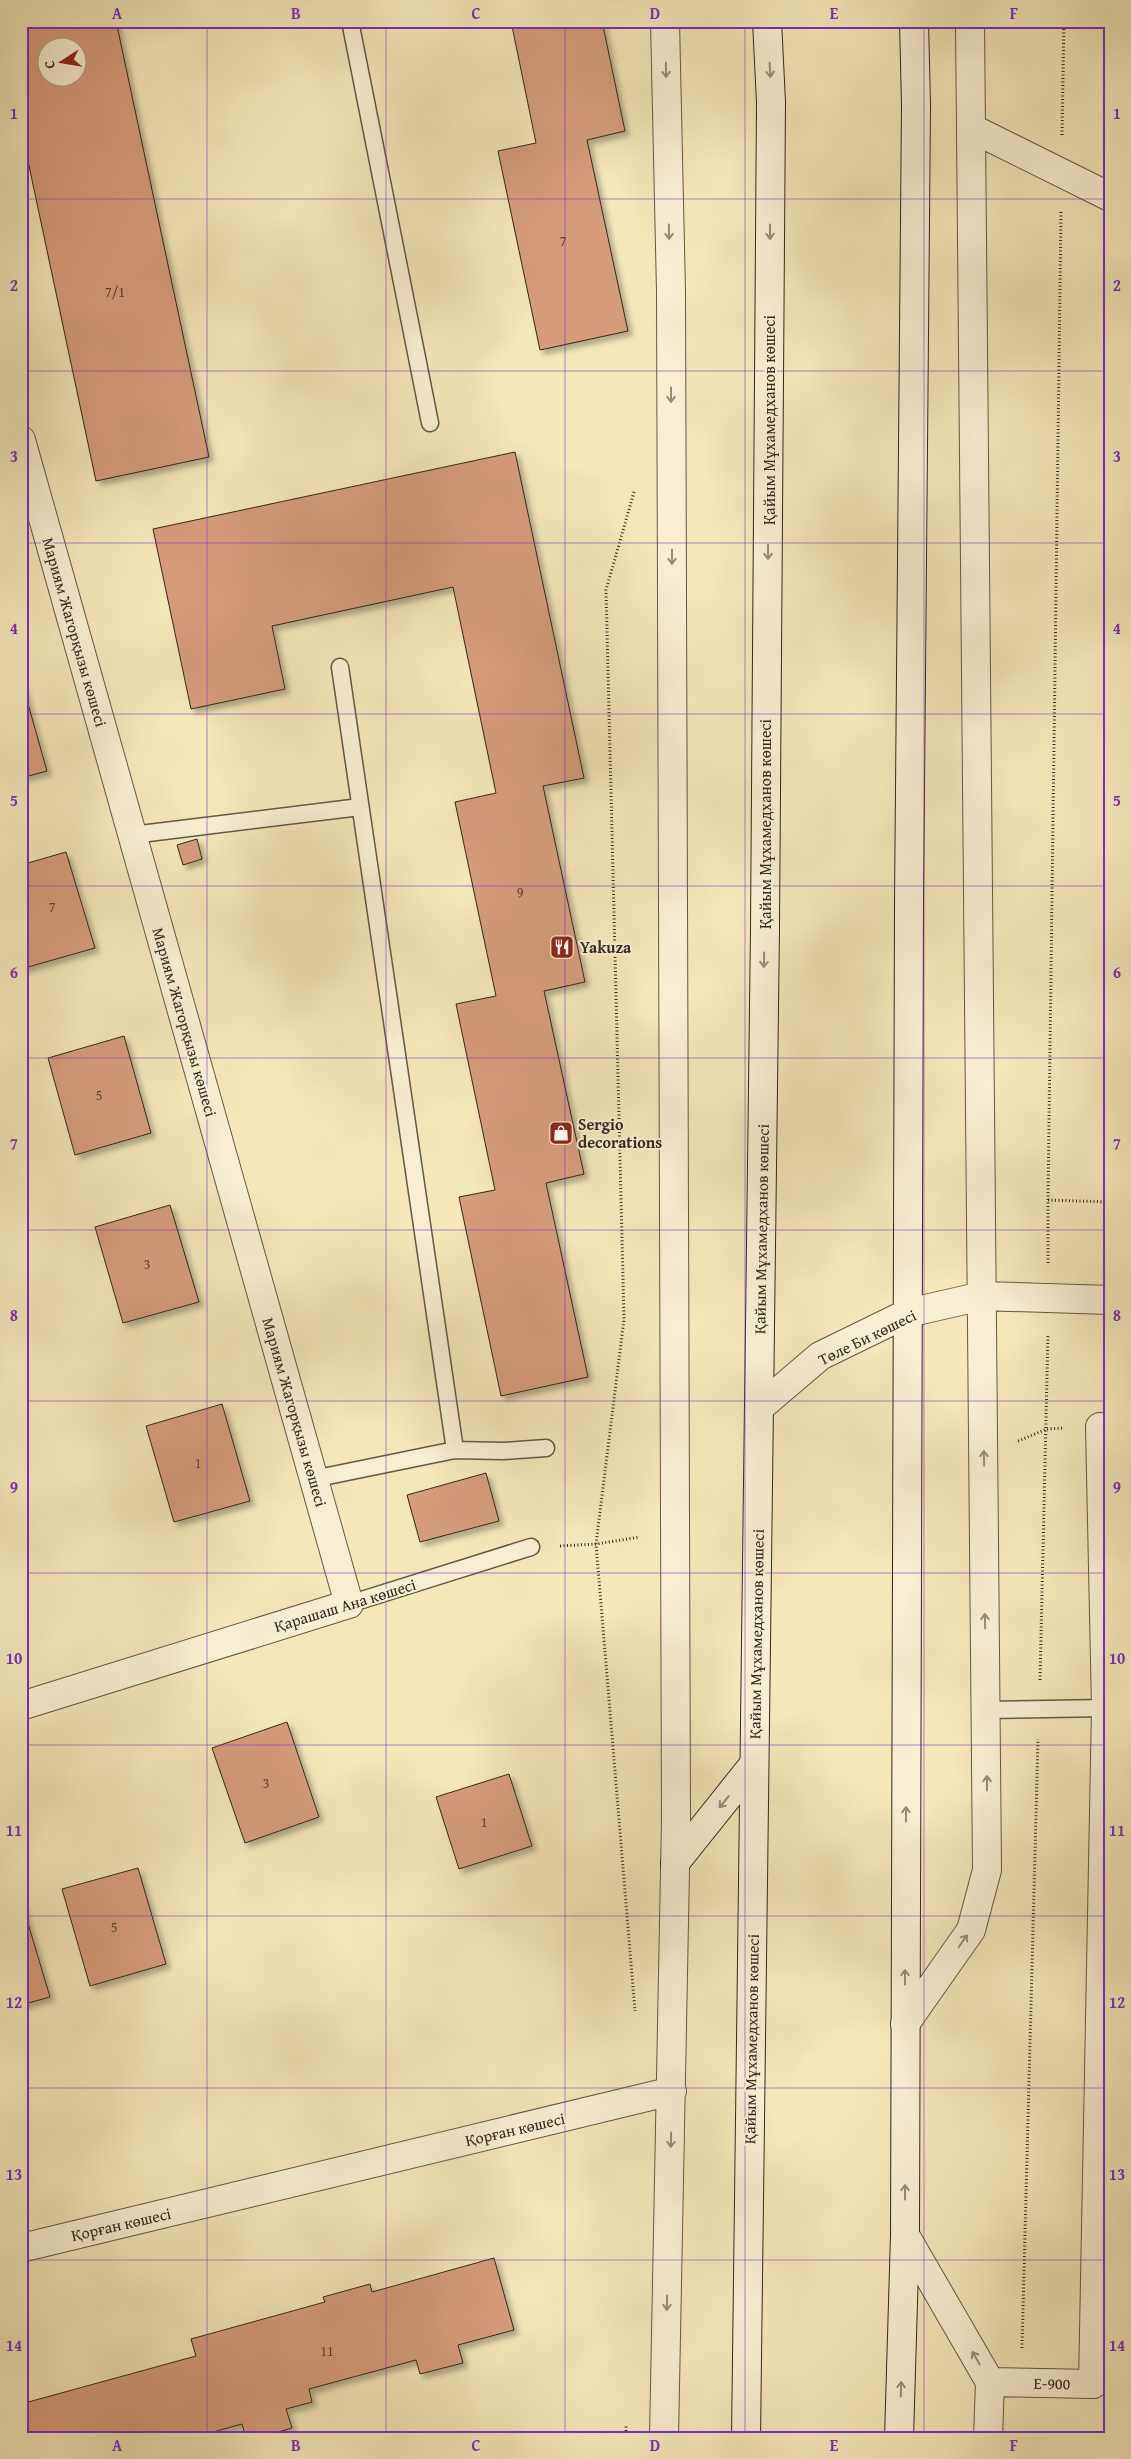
<svg xmlns="http://www.w3.org/2000/svg" width="1131" height="2459" font-family="'Gentium Book Plus',serif">
  <style>
    .building { fill: #d59c7b; stroke: #31281d; fill-rule: evenodd; filter: url(#shadow) }
    .lines { fill: none; stroke-linecap: round; stroke-linejoin: round }
    .service-casing { stroke: #625844; stroke-width: 19 }
    .minor-casing { stroke: #625844; stroke-width: 30 }
    .secondary-casing { stroke: #31281d; stroke-width: 30 }
    .path { stroke: #31281d; stroke-width: 3; stroke-dasharray: 1 2.5; stroke-linecap: butt }
    .service { stroke: #f8efd2; stroke-width: 16 }
    .minor { stroke: #f8efd2; stroke-width: 28 }
    .secondary { stroke: #f8efd2; stroke-width: 28 }
    .oneway { stroke: #948c78 }
    .grid { fill: none; stroke: #7b2cbf; stroke-width: 1; stroke-opacity: 0.55 }
    .labels { text-anchor: middle; stroke-width: 4; stroke-linejoin: round; paint-order: stroke }
    .number-label { font-size: 14px; fill: #5a4534 }
    .street-label { font-size: 16px; fill: #31281d; stroke: #f8efd2 }
    .poi-label { font-size: 16px; font-weight: bold; fill: #31281d; stroke: #f8efd2; text-anchor: start }
    .neatline { fill: none; stroke: #7b2cbf; stroke-width: 2 }
    .grid-label { font-size: 16px; text-anchor: middle; font-weight: bold; fill: #7b2cbf }
  </style>
  <defs>
    <filter id="shadow"><feDropShadow dx="4.5" dy="4.5" stdDeviation="2.5" flood-color="#0004"/></filter>
  </defs>
  <rect width="100%" height="100%" fill="#f4e7ba"/>
  <filter id="stains"><feTurbulence type="fractalNoise" baseFrequency=".004" numOctaves="4"/><feColorMatrix values="0 0 0 0 .2 0 0 0 0 .09 0 0 0 0 .02 0 0 0 .5 -.17"/></filter>
  <radialGradient id="worn" r=".72"><stop offset=".6" stop-color="#630" stop-opacity="0"/><stop offset="1" stop-color="#630" stop-opacity=".3"/></radialGradient>
  <path class="building" d="M21,21H116L209,457L96,481L21,128ZM48,48H78V78H48Z
    M511,21H602L625,131L587,140L628,331L540,350L498,151L536,143Z
    M515,452L584,778L543,786L585,982L544,991L584,1174L546,1183L588,1377L501,1396L459,1197L495,1190L456,1004L496,996L455,802L496,793L453,587L272,626L285,689L191,709L153,529Z
    M21,679L47,771L21,778Z
    M197,839L202,859L183,865L177,845Z
    M66,852L95,948L21,969V865Z
    M124,1036L151,1133L75,1155L48,1058Z
    M170,1205L199,1302L123,1323L95,1227Z
    M222,1404L250,1501L174,1522L146,1426Z
    M486,1473L499,1521L420,1542L407,1495Z
    M287,1722L319,1817L245,1843L212,1748Z
    M509,1774L532,1846L459,1869L436,1797Z
    M138,1868L166,1964L90,1986L62,1889Z
    M21,1900L50,1997L21,2005Z
    M494,2258L514,2330L458,2345L463,2363L420,2374L416,2360L309,2389L312,2402L286,2409L292,2428L257,2438H246L242,2424L191,2438H21V2404L196,2356L191,2339L325,2302L323,2297L370,2284L372,2292Z"/>
  <g class="lines">
    <g class="service-casing">
      <path id="service" d="M350,21L430,423
        M340,667L455,1450
        M132,835L360,807
        M313,1479L455,1450L503,1451L546,1448
        M349,1604L531,1547
        M986,1710L1106,1708"/>
    </g>
    <g class="minor-casing">
      <path id="minor" d="M971,128L1110,197
        M21,440L349,1604L21,1706
        M759,1408L820,1356L908,1313L982,1296L1110,1300
        M905,2024L971,1930L987,1870L970,21
        M905,2235L990,2382L988,2438
        M21,2248L672,2091
        M990,2382L1093,2384L1107,2372
        M1093,2384L1106,1708L1100,1427
        M664,2438L676,1819L671,292L665,21"/>
    </g>
    <g class="secondary-casing">
      <path id="secondary" d="M675,1863L754,1764
        M746,2438L765,928L771,102L767,21
        M899,2438L905,2235L909,903L916,105L914,21"/>
    </g>
    <path class="path" d="M1062,135L1064,21
      M634,492L606,590L624,1319L596,1544L635,2011
      M1048,1200L1061,211
      M1048,1263V1200L1110,1202
      M1018,1441L1047,1429L1064,1428
      M560,1546L596,1544L640,1537
      M1040,1680L1048,1334
      M1022,2348L1038,1739
      M626,2438V2426"/>
    <use href="#service" class="service"/>
    <use href="#minor" class="minor"/>
    <use href="#secondary" class="secondary"/>
  </g>
  <defs><path id="oneway-shaft" d="M-6 0H5M1.5-3L5.5 0L1.5 3" fill="none" stroke-width="1.6" stroke-linecap="round" stroke-linejoin="round" transform="scale(1.25)"/></defs>
  <g class="oneway">
    <use href="#oneway-shaft" transform="translate(666 70) rotate(89)"/>
    <use href="#oneway-shaft" transform="translate(770 70) rotate(87)"/>
    <use href="#oneway-shaft" transform="translate(669 232) rotate(89)"/>
    <use href="#oneway-shaft" transform="translate(770 232) rotate(90)"/>
    <use href="#oneway-shaft" transform="translate(671 395) rotate(90)"/>
    <use href="#oneway-shaft" transform="translate(768 552) rotate(90)"/>
    <use href="#oneway-shaft" transform="translate(672 557) rotate(90)"/>
    <use href="#oneway-shaft" transform="translate(764 960) rotate(91)"/>
    <use href="#oneway-shaft" transform="translate(984 1458) rotate(-91)"/>
    <use href="#oneway-shaft" transform="translate(985 1621) rotate(-91)"/>
    <use href="#oneway-shaft" transform="translate(987 1783) rotate(-90)"/>
    <use href="#oneway-shaft" transform="translate(724 1802) rotate(129)"/>
    <use href="#oneway-shaft" transform="translate(906 1814) rotate(-90)"/>
    <use href="#oneway-shaft" transform="translate(963 1941) rotate(-55)"/>
    <use href="#oneway-shaft" transform="translate(905 1977) rotate(-90)"/>
    <use href="#oneway-shaft" transform="translate(671 2140) rotate(91)"/>
    <use href="#oneway-shaft" transform="translate(905 2192) rotate(-90)"/>
    <use href="#oneway-shaft" transform="translate(667 2303) rotate(91)"/>
    <use href="#oneway-shaft" transform="translate(976 2358) rotate(-120)"/>
    <use href="#oneway-shaft" transform="translate(901 2389) rotate(-88)"/>
  </g>
  <path class="grid" d="M207,21V2438M386,21V2438M565,21V2438M745,21V2438M924,21V2438M21,199H1110M21,371H1110M21,543H1110M21,714H1110M21,886H1110M21,1058H1110M21,1230H1110M21,1401H1110M21,1573H1110M21,1745H1110M21,1916H1110M21,2088H1110M21,2260H1110"/>
  <defs>
    <g id="restaurant-square" transform="scale(1.25)"><rect x="-9" y="-9" width="18" height="18" rx="4" fill="#8f2418" stroke="#f8efd2"/><path d="M-5-6h1v4h1v-4h1v4h1v-4h1v5L-1.5 .5V6h-2V.5L-5-1ZM5-6V6H3V1.5H1.5Q1.5-4 5-6Z" fill="#fff"/></g>
    <g id="shop-square" transform="scale(1.25)"><rect x="-9" y="-9" width="18" height="18" rx="4" fill="#8f2418" stroke="#f8efd2"/><path d="M-5-2.5h2.3a2.7 3.5 0 0 1 5.4 0H5L5.5 6h-11ZM-1.5-2.5h3a1.5 2.3 0 0 0-3 0Z" fill="#fff"/></g>
  </defs>
  <g fill-rule="evenodd">
    <use href="#restaurant-square" x="562" y="947"/>
    <use href="#shop-square" x="561" y="1133"/>
  </g>
  <g class="labels">
    <g class="number-label">
      <text x="563" y="246">7</text>
      <text x="115" y="297">7/1</text>
      <text x="520" y="897">9</text>
      <text x="52" y="912">7</text>
      <text x="99" y="1100">5</text>
      <text x="147" y="1269">3</text>
      <text x="198" y="1468">1</text>
      <text x="266" y="1788">3</text>
      <text x="484" y="1827">1</text>
      <text x="114" y="1932">5</text>
      <text x="327" y="2356">11</text>
    </g>
    <g class="street-label">
      <text transform="translate(769 420) rotate(-90)" y="6">Қайым Мұхамедханов көшесі</text>
      <text transform="translate(75 632) rotate(74)" y="6">Мариям Жагорқызы көшесі</text>
      <text transform="translate(765 824) rotate(-90)" y="6">Қайым Мұхамедханов көшесі</text>
      <text transform="translate(185 1022) rotate(74)" y="6">Мариям Жагорқызы көшесі</text>
      <text transform="translate(761 1229) rotate(-89)" y="6">Қайым Мұхамедханов көшесі</text>
      <text transform="translate(867 1337) rotate(-26)" y="6">Төле Би көшесі</text>
      <text transform="translate(295 1412) rotate(74)" y="6">Мариям Жагорқызы көшесі</text>
      <text transform="translate(345 1605) rotate(-17)" y="6">Қарашаш Ана көшесі</text>
      <text transform="translate(756 1634) rotate(-89)" y="6">Қайым Мұхамедханов көшесі</text>
      <text transform="translate(751 2039) rotate(-89)" y="6">Қайым Мұхамедханов көшесі</text>
      <text transform="translate(515 2129) rotate(-13)" y="6">Қорған көшесі</text>
      <text transform="translate(121 2224) rotate(-13)" y="6">Қорған көшесі</text>
      <text transform="translate(1052 2383) rotate(1)" y="6">E-900</text>
    </g>
    <g class="poi-label">
      <text x="580" y="953">Yakuza</text>
      <text x="578" y="1130">Sergio<tspan x="578" dy="18">decorations</tspan></text>
    </g>
  </g>
  <rect width="1131" height="2459" fill="none" stroke="#f4e7ba" stroke-width="55"/>
  <g transform="translate(62 62) rotate(258)"><circle r="24" fill="#f8efd2" stroke="#a89f8a"/>
  <path d="M0-4L9 19L0 12L-9 19Z" fill="#8f2418"/>
  <text y="-8" font-size="14" font-weight="bold" text-anchor="middle" fill="#31281d">С</text>
  </g>
  <rect x="28" y="28" width="1076" height="2404" class="neatline"/>
  <g class="grid-label">
    <text x="117" y="19">A</text>
    <text x="296" y="19">B</text>
    <text x="476" y="19">C</text>
    <text x="655" y="19">D</text>
    <text x="834" y="19">E</text>
    <text x="1014" y="19">F</text>
    <text x="14" y="119">1</text>
    <text x="1117" y="119">1</text>
    <text x="14" y="291">2</text>
    <text x="1117" y="291">2</text>
    <text x="14" y="462">3</text>
    <text x="1117" y="462">3</text>
    <text x="14" y="634">4</text>
    <text x="1117" y="634">4</text>
    <text x="14" y="806">5</text>
    <text x="1117" y="806">5</text>
    <text x="14" y="978">6</text>
    <text x="1117" y="978">6</text>
    <text x="14" y="1149">7</text>
    <text x="1117" y="1149">7</text>
    <text x="14" y="1321">8</text>
    <text x="1117" y="1321">8</text>
    <text x="14" y="1493">9</text>
    <text x="1117" y="1493">9</text>
    <text x="14" y="1664">10</text>
    <text x="1117" y="1664">10</text>
    <text x="14" y="1836">11</text>
    <text x="1117" y="1836">11</text>
    <text x="14" y="2008">12</text>
    <text x="1117" y="2008">12</text>
    <text x="14" y="2180">13</text>
    <text x="1117" y="2180">13</text>
    <text x="14" y="2351">14</text>
    <text x="1117" y="2351">14</text>
    <text x="117" y="2451">A</text>
    <text x="296" y="2451">B</text>
    <text x="476" y="2451">C</text>
    <text x="655" y="2451">D</text>
    <text x="834" y="2451">E</text>
    <text x="1014" y="2451">F</text>
  </g>
  <rect width="100%" height="100%" filter="url(#stains)"/>
  <rect width="100%" height="100%" fill="url(#worn)"/>
</svg>
